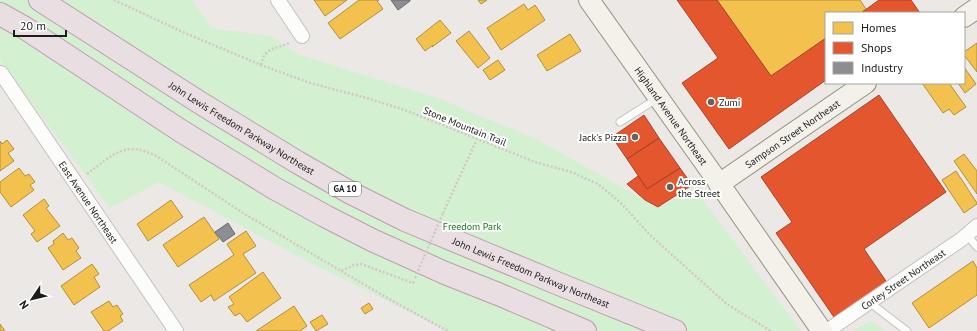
<svg xmlns="http://www.w3.org/2000/svg" width="977" height="331" font-family="'PT Sans',sans-serif">
  <style>
    .park { fill: #d3f0d1 }
    .homes { fill: #f2c14e; stroke: #b2903f }
    .shops { fill: #e4572e; stroke: #a84529 }
    .industry { fill: #8d8d92; stroke: #6b6b6f }
    .lines { fill: none; stroke-linecap: round; stroke-linejoin: round }
    .lane-casing { stroke: #c3c2c1; stroke-width: 9 }
    .street-casing { stroke: #c3c2c1; stroke-width: 16 }
    .secondary-casing { stroke: #94937e; stroke-width: 22 }
    .highway-casing { stroke: #bf9daa; stroke-width: 24 }
    .path { stroke: #d5c6c5; stroke-width: 2.5; stroke-dasharray: 2 2; stroke-linecap: butt }
    .lane { stroke: #fcfcfb; stroke-width: 7 }
    .street { stroke: #fcfcfb; stroke-width: 14 }
    .secondary { stroke: #f3f1e9; stroke-width: 20 }
    .highway { stroke: #e9dee1; stroke-width: 22 }
    .path-bridge { stroke: #d5c6c5; stroke-width: 2.5; stroke-dasharray: 2 2; stroke-linecap: butt }
    .poi-dot { fill: #646362; stroke: #fff; stroke-width: 1.5 }
    .labels { text-anchor: middle; stroke-width: 4; stroke-linejoin: round; paint-order: stroke }
    .shield { fill: #fff; stroke: #606060; stroke-width: 1 }
    .shield-label { font-size: 9px; font-weight: bold; fill: #1c1c1c }
    .poi-label { font-size: 10px; fill: #1c1c1c; stroke: #fff; text-anchor: start }
    .street-label { font-size: 10px; fill: #1c1c1c; stroke: #fff }
    .park-label { font-size: 10px; fill: #0f770e; stroke: #fff }
  </style>
  <rect width="100%" height="100%" fill="#ebe8e5"/>
  <path class="park" d="M0,0H192L211,28L271,36L300,55L440,99L536,139L658,208L694,188L801,331H448L305,260L159,182L110,208L0,60Z
    M871,321L885,331H852Z"/>
  <path class="homes" d="M314,0H347L325,16Z
    M359,0H379L377,1L383,9L340,39L328,23Z
    M478,0H487L481,4Z
    M717,0H860L866,9L861,13H826V38L771,76Z
    M524,4L528,10L535,5L545,20L501,50L487,28Z
    M440,20L451,33L432,47L433,45L425,51L416,39Z
    M469,31L490,58L478,68L456,41Z
    M570,34L581,51L547,71L537,55Z
    M977,43V72L964,55V52Z
    M498,60L505,70L490,80L483,70Z
    M964,67L976,84L965,93L958,83H964Z
    M922,83H949L966,107L954,115L949,109L943,113Z
    M7,140L14,149L8,153L14,161L0,171V141L2,144Z
    M964,154L977,171V194L954,161Z
    M19,168L25,176L29,174L35,182L30,185L34,190L11,207L0,192V182Z
    M956,171L977,203V204L964,213L942,180Z
    M44,199L49,206L46,208L60,226L37,242L31,234L35,231L23,215Z
    M171,200L183,217L148,241L137,224Z
    M204,217L219,239L178,267L163,245Z
    M246,231L256,246L243,254L256,273L214,301L211,295L201,302L189,285L234,255L227,244Z
    M63,233L68,240L72,238L79,248L76,251L81,258L63,270L48,248L54,244L53,241Z
    M973,261L977,268V295L929,328L912,303Z
    M92,264L99,274L94,277L100,287L74,305L61,286Z
    M263,272L281,298L247,322L240,313L235,316L228,307L234,304L229,297Z
    M109,301L113,307L117,305L123,314L120,316L123,321L108,331H104L91,312Z
    M369,303L373,309L365,314L361,308Z
    M294,306L307,326L300,331H256Z
    M322,315L328,324L316,331L310,322Z
    M0,324L5,331H0Z"/>
  <path class="shops" d="M677,0H717L771,76L826,38V80L729,149L682,83L718,58Z
    M879,0H911L920,13H861Z
    M879,95L946,192L864,249L888,284L836,320L776,233L792,222L761,177Z
    M644,115L659,138L627,159L612,137Z
    M659,138L680,168L647,189L627,159Z
    M680,168L692,185L658,207L645,200L627,184L638,176L647,189Z"/>
  <path class="industry" d="M391,0H410V1L398,10Z
    M228,223L235,234L223,242L215,232Z"/>
  <g class="lines">
    <g class="lane-casing">
      <path id="lane" d="M620,122L658,98
        M967,235L977,247
        M869,302L907,331"/>
    </g>
    <g class="street-casing">
      <g id="street">
        <path d="M278,0L302,36"/>
        <path id="s1" d="M1,73L176,331"/>
        <path id="s2" d="M827,331L962,239L977,226"/>
      </g>
    </g>
    <g class="secondary-casing">
      <g id="secondary">
        <path id="s3" d="M589,0L714,176L822,331"/>
        <path d="M964,17L977,8"/>
        <path id="s4" d="M719,184L866,83"/>
      </g>
    </g>
    <g class="highway-casing">
      <g id="highway">
        <path id="s5" d="M40,0L202,104L297,162L351,193L405,220L559,284L675,331"/>
        <path d="M0,14L25,28L181,131L274,188L325,216L372,240L445,273L498,294L585,331"/>
      </g>
    </g>
    <path class="path" d="M114,0L185,33L261,65L310,83L367,98L405,110L535,162L571,172L598,184L620,202L650,235L710,289L727,304L746,316L771,331
      M261,65C265,46 275,50 289,43
      M87,174C113,155 125,139 158,157L243,213L341,271L354,265L361,264L413,283L414,281
      M443,213L477,139
      M341,271L396,303L448,331"/>
    <use href="#lane" class="lane"/>
    <use href="#street" class="street"/>
    <use href="#secondary" class="secondary"/>
    <use href="#highway" class="highway"/>
    <path class="path-bridge" d="M415,278L443,213"/>
  </g>
  <g class="poi-dot">
    <circle cx="711" cy="102" r="4"/>
    <circle cx="635" cy="137" r="4"/>
    <circle cx="670" cy="187" r="4"/>
  </g>
  <g class="labels">
    <rect class="shield" x="329" y="182" width="32" height="14" rx="3"/>
    <g class="shield-label">
      <text x="345" y="192">GA 10</text>
    </g>
    <g class="poi-label">
      <text x="719" y="106">Zumi</text>
      <text x="627" y="141" text-anchor="end">Jack's Pizza</text>
      <text x="678" y="185">Across<tspan x="678" dy="12">the Street</tspan></text>
    </g>
    <g class="street-label">
      <text dy="4" stroke="none"><textPath href="#s3" startOffset="142">Highland Avenue Northeast</textPath></text>
      <text transform="translate(465 126) rotate(22)" y="4">Stone Mountain Trail</text>
      <text dy="4" stroke="none"><textPath href="#s5" startOffset="239">John Lewis Freedom Parkway Northeast</textPath></text>
      <text dy="4" stroke="none"><textPath href="#s4" startOffset="89">Sampson Street Northeast</textPath></text>
      <text dy="4" stroke="none"><textPath href="#s1" startOffset="156">East Avenue Northeast</textPath></text>
      <text dy="4" stroke="none"><textPath href="#s5" startOffset="563">John Lewis Freedom Parkway Northeast</textPath></text>
      <text dy="4" stroke="none"><textPath href="#s2" startOffset="92">Corley Street Northeast</textPath></text>
    </g>
    <g class="park-label">
      <text x="472" y="230">Freedom Park</text>
    </g>
  </g>
  <rect x="825" y="12" width="140" height="72" fill="#ffffff" stroke="#a4a4a4"/>
  <rect x="833" y="22" width="20" height="12" fill="#f2c14e" stroke="#a4a4a4"/>
  <text x="861" y="32" font-size="12" fill="#1c1c1c">Homes</text>
  <rect x="833" y="42" width="20" height="12" fill="#e4572e" stroke="#a4a4a4"/>
  <text x="861" y="52" font-size="12" fill="#1c1c1c">Shops</text>
  <rect x="833" y="62" width="20" height="12" fill="#8d8d92" stroke="#a4a4a4"/>
  <text x="861" y="72" font-size="12" fill="#1c1c1c">Industry</text>
  <g transform="translate(32 299) rotate(235)" stroke="#ffffff" stroke-width="3" paint-order="stroke">
  <path d="M0-3L7 15L0 10L-7 15Z" fill="#1c1c1c"/>
  <text y="-6" font-size="11" font-weight="bold" text-anchor="middle" fill="#1c1c1c">N</text>
  </g>
  <path d="M14 30v6h52v-6" fill="none" stroke="#1c1c1c" stroke-width="2"/>
  <text x="20" y="30" font-size="12" fill="#1c1c1c" stroke="#ffffff" stroke-width="3" paint-order="stroke">20 m</text>
</svg>
